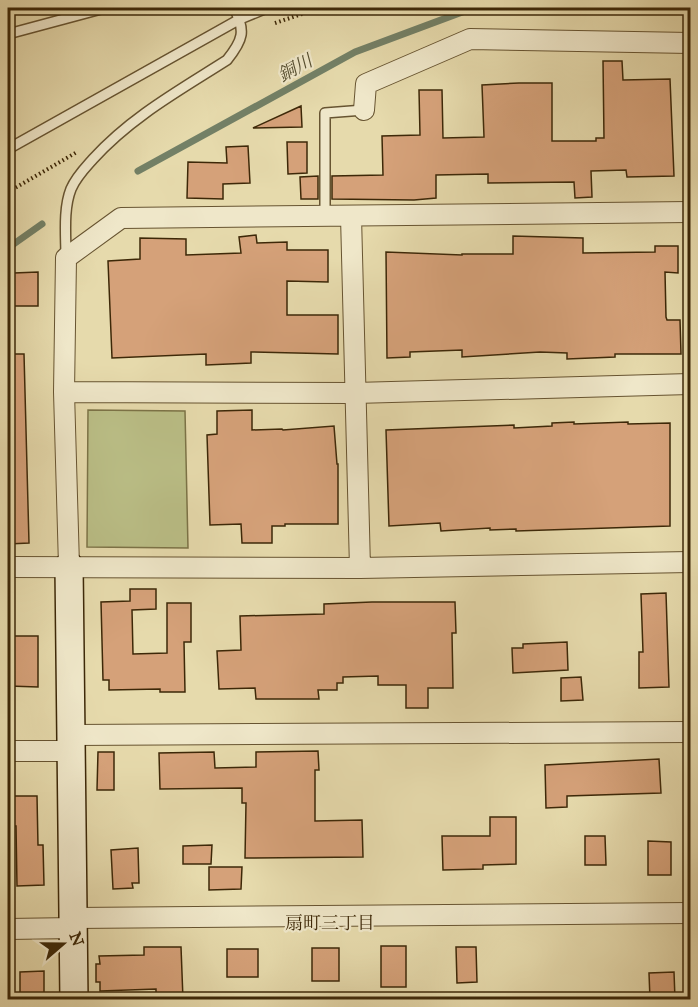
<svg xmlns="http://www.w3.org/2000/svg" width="698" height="1007" font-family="'IM FELL Great Primer','Noto Serif JP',serif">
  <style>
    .park { fill: #babe86; stroke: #7c7347; stroke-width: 1.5 }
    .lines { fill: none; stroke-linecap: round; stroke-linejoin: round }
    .stream { stroke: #738066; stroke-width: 7 }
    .building { fill: #d5a179; stroke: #3d2808; stroke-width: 1.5 }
    .lane-casing { stroke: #675431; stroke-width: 12 }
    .street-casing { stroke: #675431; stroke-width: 22 }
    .secondary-casing { stroke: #3d2808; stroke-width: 30 }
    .path { stroke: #3d2808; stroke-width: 4; stroke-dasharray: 1.5 3; stroke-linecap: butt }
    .lane { stroke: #efe7c9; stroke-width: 9 }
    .street { stroke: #efe7c9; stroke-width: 20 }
    .secondary { stroke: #efe7c9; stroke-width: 27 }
    .labels { text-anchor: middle; stroke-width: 4.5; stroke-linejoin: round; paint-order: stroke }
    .water-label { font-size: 18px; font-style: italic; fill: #544d2f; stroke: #efe7c9 }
    .neighbourhood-label { font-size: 18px; fill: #3d2808; stroke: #efe7c9 }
  </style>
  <rect width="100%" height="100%" fill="#e6daac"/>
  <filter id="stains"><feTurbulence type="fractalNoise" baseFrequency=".00333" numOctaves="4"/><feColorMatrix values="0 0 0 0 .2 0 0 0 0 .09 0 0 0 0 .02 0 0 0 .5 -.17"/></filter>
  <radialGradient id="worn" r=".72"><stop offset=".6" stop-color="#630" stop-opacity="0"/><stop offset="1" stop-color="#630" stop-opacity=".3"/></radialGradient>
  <path class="park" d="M88,410L185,411L188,548L87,547Z"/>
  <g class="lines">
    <path class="stream" d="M138,171L355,52L473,8
      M8,248L42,224"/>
  </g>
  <path class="building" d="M603,61H622L623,80L670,79L674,176L627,177L626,170L591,171L592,197L575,198L574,182L488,183V174L436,175V198L414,200L332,199V176L383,175L382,136L420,135L419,90H442L443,138L484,137L482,85L519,83H552V141H596V138H604Z
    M301,106L302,127L253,128Z
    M287,142H307V173L288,174Z
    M248,146L250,183L223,184V199L187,198L188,162L227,163L226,147Z
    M318,176V199H301L300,177Z
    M256,235L257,243L287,242V250H328V282L287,281V315H338V354L251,352V363L206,365V354L112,358L108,261L140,259V238L186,239V255L241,253L239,237Z
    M513,236L583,238V253L655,252V246H678V273L665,272L666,317L667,320H680L681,354H615V357L567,359V353L540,352L462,357V350L410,352V357L387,358L386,252L462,255V254H513Z
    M38,272V306H14V273Z
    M8,354H24L29,543L8,544Z
    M252,410V430L282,429L283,430L334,426L337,464H338V524H285V526H272V543H242L241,524L210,525L207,435L217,434V411Z
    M574,422V424L628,422V424L670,423V526L516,531V529L490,530V528L441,531L440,523L389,526L386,430L514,425V428L552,426V423Z
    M130,589H156V609L132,610L133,654L167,653V603H191V642H184L185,692H160V689L109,690V680H103L101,602L130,601Z
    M666,593L669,687L639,688V652H643L641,594Z
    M372,602H455L456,633H452L453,688H428V708H406V685H378V676L343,677V683H337V690H318L319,699H256L255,688L219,689L217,651L241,650L240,616L324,614V604Z
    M12,636H38V687L9,686Z
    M567,642L568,670L513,673L512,648H523V644Z
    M581,677L583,700L561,701V678Z
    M318,751L319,770H315V821L362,820L363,857L245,858L246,803H242V788L160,789L159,753L214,752L215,768L256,767V752Z
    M98,752H114V790H97Z
    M659,759L661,793L567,796V807L546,808L545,765Z
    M13,796H37L38,845H43L44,885L17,886L16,826H13Z
    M490,817H516V864L483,865V869L443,870L442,836H490Z
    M585,836H605L606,865H585Z
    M648,841L671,842V875H648Z
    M212,845L211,864H183V846Z
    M138,848L139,883H132L133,888L113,889L111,850Z
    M209,867H242L241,889L209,890Z
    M381,946H406V987H381Z
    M144,947H181L183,999H156V989L100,991V982H96V964H100L99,956L144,955Z
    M456,947H476L477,982L457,983Z
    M312,948H339V981H312Z
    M227,949H258V977H227Z
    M44,971V999H20V972Z
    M674,972L675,999H650L649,973Z"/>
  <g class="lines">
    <g class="lane-casing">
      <path id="lane" d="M8,34L105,8
        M8,149L240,19L267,8
        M325,216V113L364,110
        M66,258C66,236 63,209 71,189C76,177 85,168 93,159C131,117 180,90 227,60C243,40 246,31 234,8"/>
    </g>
    <g class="street-casing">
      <path id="street" d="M364,110L366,84L470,39L690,43
        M351,216L360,568
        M64,392L355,393L690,384
        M69,566L64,392L66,258L121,218L690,212
        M8,567L360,568L690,562
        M71,735L690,732
        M8,751H71
        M74,918L690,913
        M8,929L74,928"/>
    </g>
    <g class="secondary-casing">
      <path id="secondary" d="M69,566L74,1000"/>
    </g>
    <path class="path" d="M275,23L320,8
      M8,192L77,152"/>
    <use href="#lane" class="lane"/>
    <use href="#street" class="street"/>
    <use href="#secondary" class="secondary"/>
  </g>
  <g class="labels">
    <g class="water-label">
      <text transform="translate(295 68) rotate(-29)" y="6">銅川</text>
    </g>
    <g class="neighbourhood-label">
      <text x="330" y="929">扇町三丁目</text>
    </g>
  </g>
  <rect width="698" height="1007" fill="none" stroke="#e6daac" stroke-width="30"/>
  <rect x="9" y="9" width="680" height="989" fill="none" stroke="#3d2808" stroke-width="3"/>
  <rect x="15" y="15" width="668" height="977" fill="none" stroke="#3d2808" stroke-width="1.5"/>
  <g transform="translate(63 944) rotate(70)" stroke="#efe7c9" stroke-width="4.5" paint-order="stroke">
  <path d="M0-4.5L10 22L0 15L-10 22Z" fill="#3d2808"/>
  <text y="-9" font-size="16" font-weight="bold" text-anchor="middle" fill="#3d2808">N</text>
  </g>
  <rect width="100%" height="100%" filter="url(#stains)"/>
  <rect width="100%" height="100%" fill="url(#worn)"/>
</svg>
